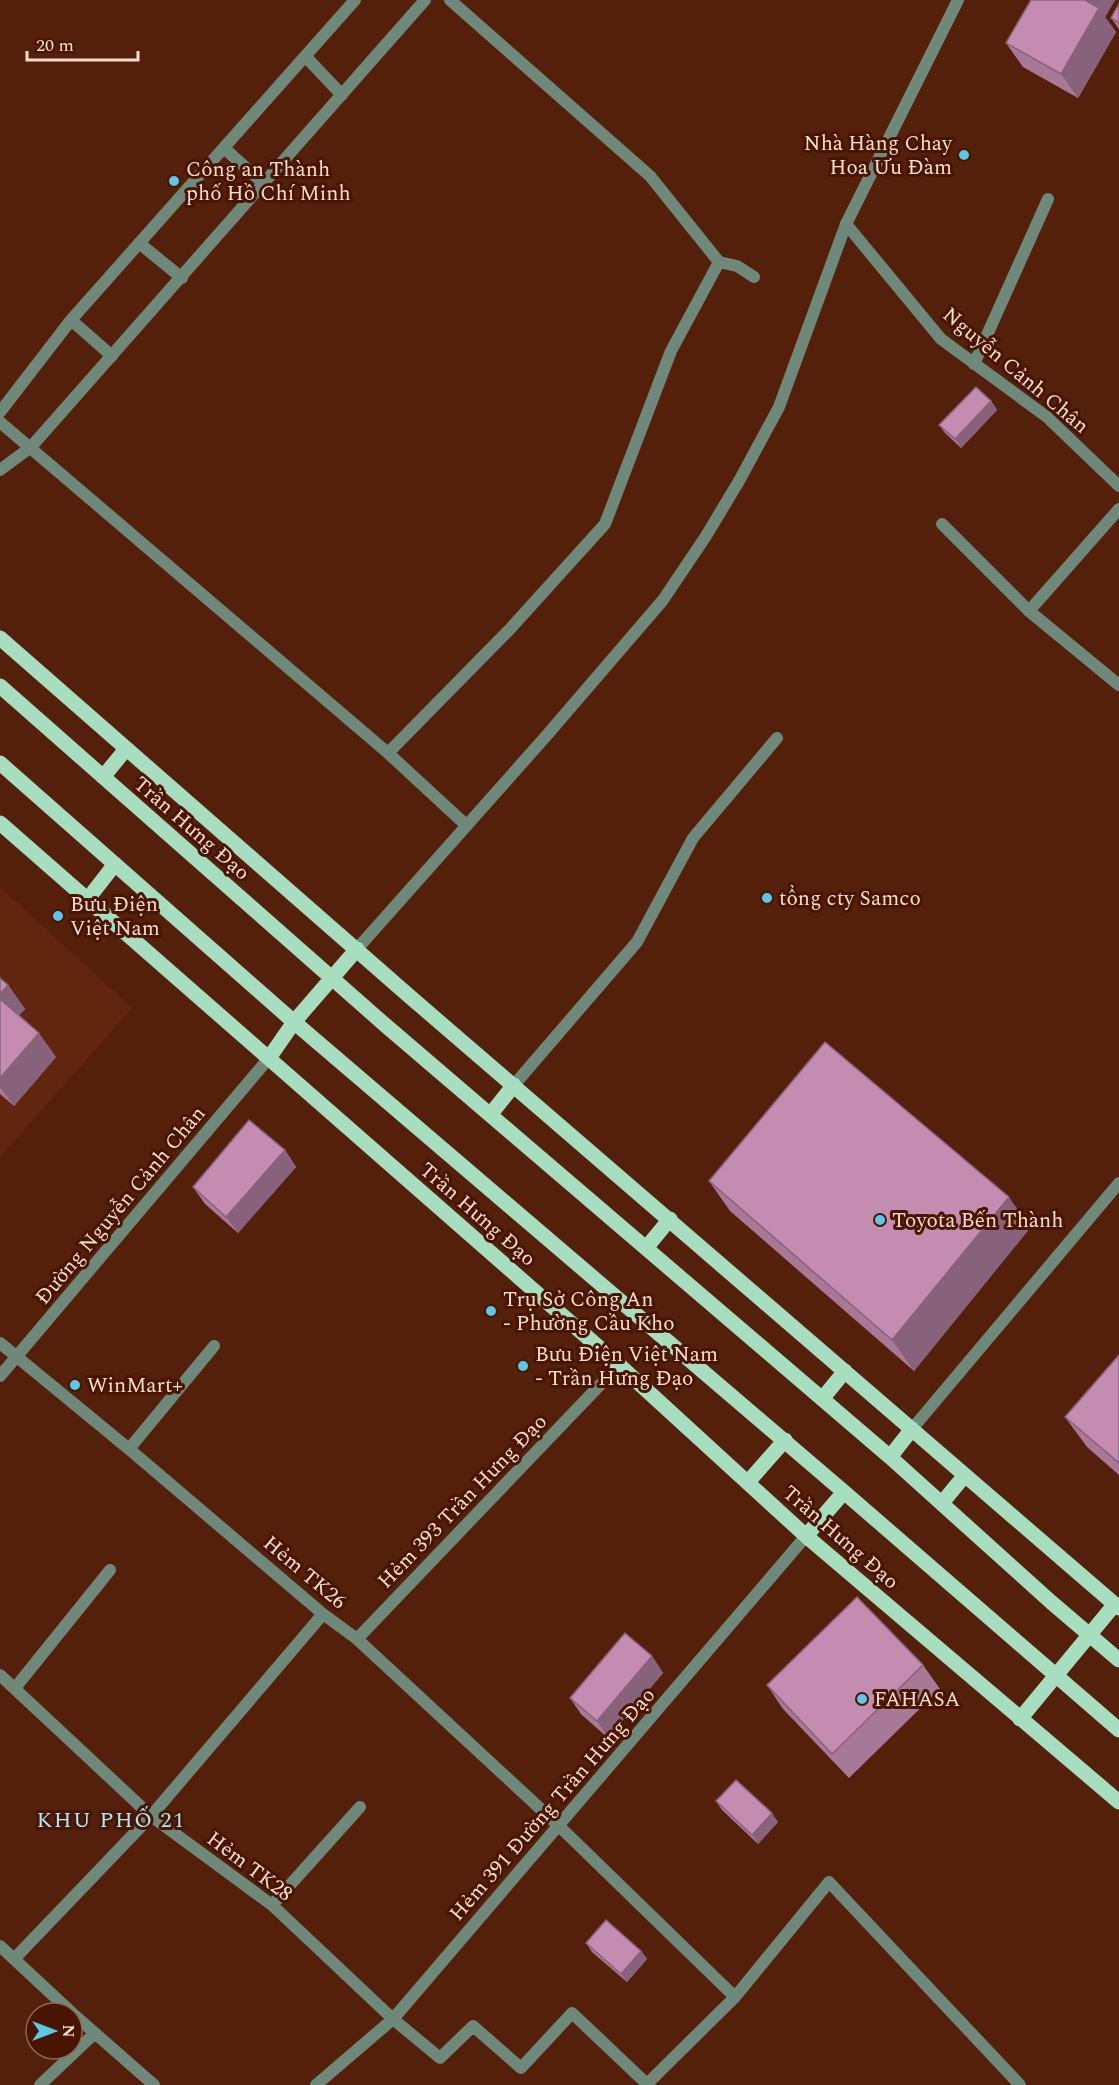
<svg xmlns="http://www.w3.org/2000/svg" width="1119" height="2085" font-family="Spectral,serif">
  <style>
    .built { fill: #622610 }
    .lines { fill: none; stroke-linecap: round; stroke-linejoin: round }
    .service { stroke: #6e8879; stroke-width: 12 }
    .minor { stroke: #6e8879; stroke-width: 12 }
    .tertiary { stroke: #6e8879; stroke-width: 12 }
    .primary { stroke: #a7debf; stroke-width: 15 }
    .wall { fill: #a87897 }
    .shaded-wall { fill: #88627b }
    .building { fill: #c38cb0; stroke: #88627b; stroke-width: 1.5 }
    .poi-dot { fill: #5cc7e7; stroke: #481502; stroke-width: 2 }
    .labels { text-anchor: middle; stroke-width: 6; stroke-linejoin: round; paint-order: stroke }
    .poi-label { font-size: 21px; fill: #fedcd0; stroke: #481502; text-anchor: start }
    .street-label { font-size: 21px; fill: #fedcd0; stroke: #481502 }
    .neighbourhood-label { font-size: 22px; letter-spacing: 1.5px; fill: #b0e6f8; stroke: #481502 }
  </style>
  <rect width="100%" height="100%" fill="#54200c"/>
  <path class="built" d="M0,887L132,1008L0,1157Z"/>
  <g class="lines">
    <path class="service" d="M450,0L650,176L719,262L737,266L754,277
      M305,56L342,95
      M224,148L264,184
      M139,243L182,278
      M71,320L112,356
      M974,364L1048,199
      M0,412L71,320L355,0
      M0,422L388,753L466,825
      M0,470L31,447L425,0
      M942,524L1029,611L1119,685
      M1029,611L1119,509
      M388,753L510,629L605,524L671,351L719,262
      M357,949L547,735L663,600L706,536L739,481L779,407L846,224
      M514,1085L637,942L693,838L777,738
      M912,1429L1119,1183
      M559,1826L735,1997L829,1882L1020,2085
      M393,2019L440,2058L473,2026L521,2068L572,2013L647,2084L735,1997"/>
    <path class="minor" d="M958,0L846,224L941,339L1047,417L1119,486
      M0,1343L129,1449L323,1614L357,1639L559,1826
      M129,1449L214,1346
      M357,1639L619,1365
      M0,1675L151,1816L272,1905L393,2019
      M15,1688L110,1570
      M272,1905L360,1807
      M0,1946L72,2013
      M14,1959L151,1816L323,1614
      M72,2013L154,2085
      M40,2085L94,2034
      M316,2085L393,2019L806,1536"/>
    <path class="tertiary" d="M0,1376L269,1058"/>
    <path class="primary" d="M0,638L408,995L1119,1608
      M0,686L384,1024L890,1457L1051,1602L1119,1660
      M0,763L294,1022L844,1492L1119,1730
      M103,777L126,749
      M0,823L619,1365L806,1536L1119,1802
      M87,900L115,864
      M269,1058L294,1022L357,949
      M490,1115L514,1085
      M646,1248L670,1219
      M822,1399L845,1371
      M890,1457L912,1429
      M748,1482L785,1440
      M942,1503L965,1475
      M806,1536L844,1492
      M1020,1719L1115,1604"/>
  </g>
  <path class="wall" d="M1031,0H1115L1105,17L1116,32L1078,98L1023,67L1006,43Z
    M1119,4V29L1111,18Z
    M991,401L997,410L961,448L945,433L939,425Z
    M0,978L8,985L25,1009L19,1015L56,1057L14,1106L0,1094Z
    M285,1150L296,1167L238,1233L205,1204L193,1187Z
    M709,1181L1030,1228L914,1371L730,1211Z
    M1119,1355V1475L1087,1447L1065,1417Z
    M652,1656L663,1673L608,1738L581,1714L570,1698Z
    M923,1665L940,1689L849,1778L783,1709L767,1685Z
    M716,1801L778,1822L758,1844L722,1810Z
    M586,1943L641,1951L647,1959L627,1982L592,1952Z"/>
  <path class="shaded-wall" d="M1085,0H1115L1105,17L1116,32L1078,98L1061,74Z
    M991,401L997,410L961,448L955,439Z
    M8,985L25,1009L14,1021L0,1000V994Z
    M39,1033L56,1057L14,1106L0,1087V1078Z
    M285,1150L296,1167L238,1233L226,1217Z
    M1009,1197L1030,1228L914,1371L892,1340Z
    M652,1656L663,1673L608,1738L597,1721Z
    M772,1813L778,1822L758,1844L752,1835Z
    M641,1951L647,1959L627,1982L621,1974Z"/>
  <path class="building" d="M1031,0H1085L1099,8L1061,74L1006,43Z
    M1119,4V23L1111,18Z
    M976,387L991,401L955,439L939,425Z
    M0,978L8,985L0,994Z
    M0,999L39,1033L0,1078Z
    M825,1042L1009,1197L892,1340L709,1181Z
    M249,1120L285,1150L226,1217L193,1187Z
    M1119,1355V1463L1065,1417Z
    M857,1597L923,1665L832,1754L767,1685Z
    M625,1633L652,1656L597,1721L570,1698Z
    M736,1780L772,1813L752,1835L716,1801Z
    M606,1920L641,1951L621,1974L586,1943Z"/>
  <g class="poi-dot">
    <circle cx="964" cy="155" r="6"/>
    <circle cx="174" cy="181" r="6"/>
    <circle cx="767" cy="898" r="6"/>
    <circle cx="58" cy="916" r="6"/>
    <circle cx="880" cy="1220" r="6"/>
    <circle cx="491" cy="1311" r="6"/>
    <circle cx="523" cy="1366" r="6"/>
    <circle cx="75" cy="1385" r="6"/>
    <circle cx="862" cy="1699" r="6"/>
  </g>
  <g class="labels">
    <g class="poi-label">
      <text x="952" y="150" text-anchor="end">Nhà Hàng Chay<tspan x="952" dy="24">Hoa Ưu Đàm</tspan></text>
      <text x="186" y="176">Công an Thành<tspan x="186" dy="24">phố Hồ Chí Minh</tspan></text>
      <text x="779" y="905">tổng cty Samco</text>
      <text x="70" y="911">Bưu Điện<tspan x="70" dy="24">Việt Nam</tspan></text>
      <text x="892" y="1227">Toyota Bến Thành</text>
      <text x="503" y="1306">Trụ Sở Công An<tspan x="503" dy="24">- Phường Cầu Kho</tspan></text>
      <text x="535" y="1361">Bưu Điện Việt Nam<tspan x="535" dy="24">- Trần Hưng Đạo</tspan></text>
      <text x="87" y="1392">WinMart+</text>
      <text x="874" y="1706">FAHASA</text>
    </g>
    <g class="street-label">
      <text transform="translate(1016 370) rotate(40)" y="7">Nguyễn Cảnh Chân</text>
      <text transform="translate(192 828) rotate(41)" y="7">Trần Hưng Đạo</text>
      <text transform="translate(120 1205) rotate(-50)" y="7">Đường Nguyễn Cảnh Chân</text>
      <text transform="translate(478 1214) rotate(41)" y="7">Trần Hưng Đạo</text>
      <text transform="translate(462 1501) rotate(-46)" y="7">Hẻm 393 Trần Hưng Ðạo</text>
      <text transform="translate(841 1537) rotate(41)" y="7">Trần Hưng Đạo</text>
      <text transform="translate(305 1572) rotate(40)" y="7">Hẻm TK26</text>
      <text transform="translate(552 1804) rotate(-49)" y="7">Hẻm 391 Đường Trần Hưng Ðạo</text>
      <text transform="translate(250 1866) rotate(37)" y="7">Hẻm TK28</text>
    </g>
    <g class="neighbourhood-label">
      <text x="111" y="1827">KHU PHỐ 21</text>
    </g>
  </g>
  <g transform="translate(54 2031) rotate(90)"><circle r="28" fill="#481502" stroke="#916554" stroke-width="1.5"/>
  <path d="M0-4.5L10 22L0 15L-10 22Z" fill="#5cc7e7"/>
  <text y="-9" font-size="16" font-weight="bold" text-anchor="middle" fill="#fedcd0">N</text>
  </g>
  <path d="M27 51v9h111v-9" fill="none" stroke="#fedcd0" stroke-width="3"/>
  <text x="36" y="51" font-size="18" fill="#fedcd0" stroke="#481502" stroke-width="4.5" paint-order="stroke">20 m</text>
</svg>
